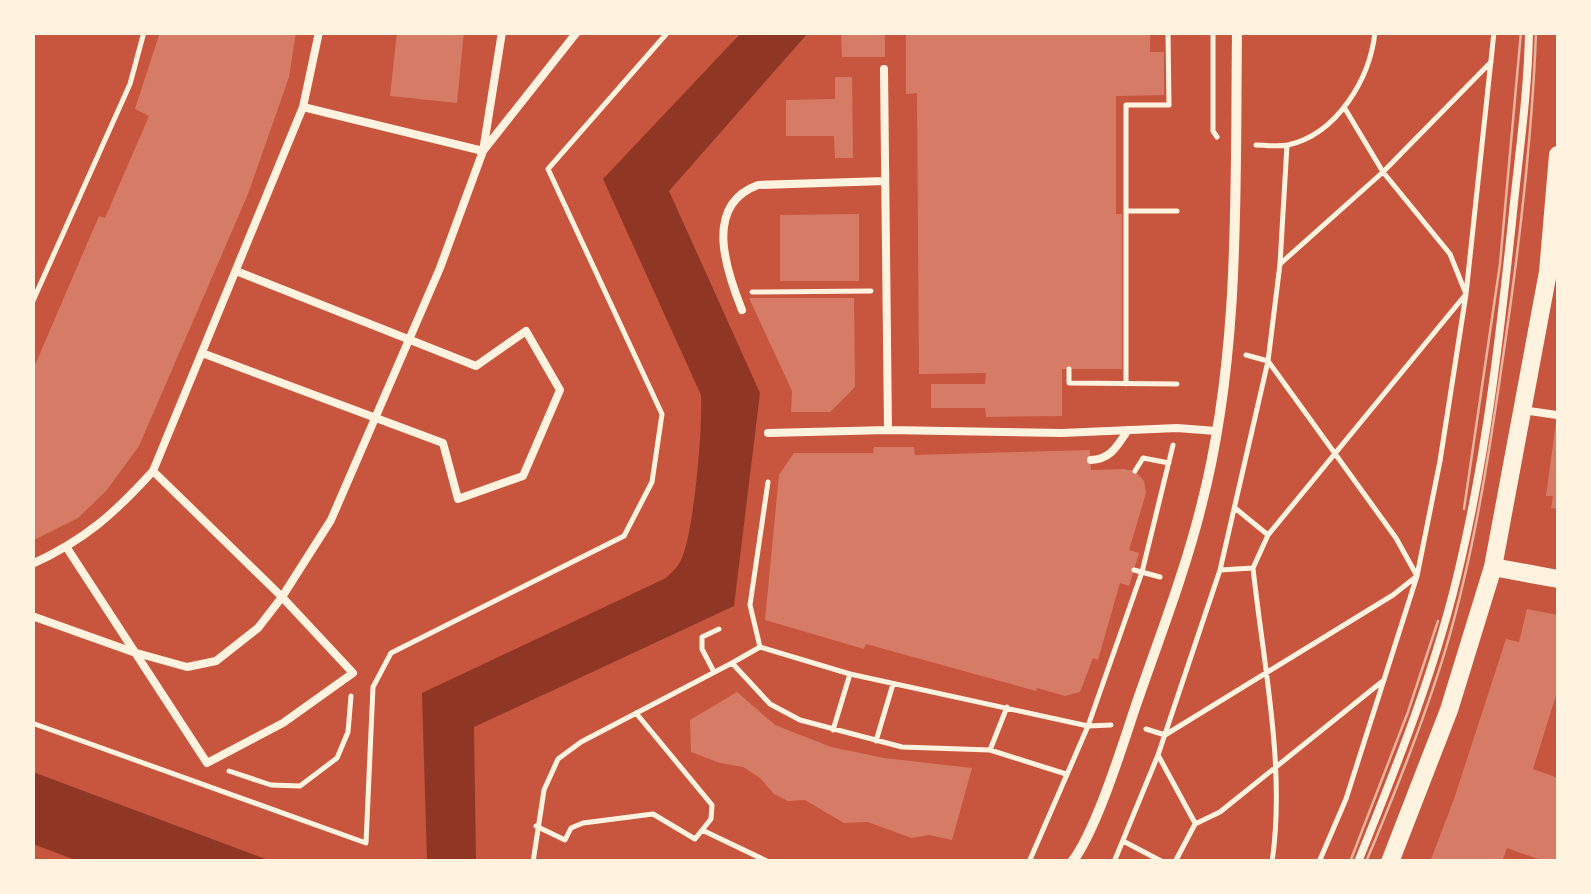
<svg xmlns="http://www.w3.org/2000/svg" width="1591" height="894" font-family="Overpass,sans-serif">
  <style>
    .water { fill: #8f3625 }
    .building { fill: #d67c66 }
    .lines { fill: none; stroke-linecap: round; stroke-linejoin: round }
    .path { stroke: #fff3e0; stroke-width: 5 }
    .service { stroke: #fff3e0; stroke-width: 8 }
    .minor { stroke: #fff3e0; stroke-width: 10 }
    .tertiary { stroke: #fff3e0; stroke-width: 18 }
    .tram { stroke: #e9b49f; stroke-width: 2.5 }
  </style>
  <rect width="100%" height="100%" fill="#c8553d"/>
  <path class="water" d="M741,33H808L669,191L760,393L734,606L474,727L476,861H427L422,693L666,578C671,573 678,567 681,560C694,534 703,426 701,395L603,179Z
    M32,772H33L271,861H78L33,844Z"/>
  <path class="building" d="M160,32H296L289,77L248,194L139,446L106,491L78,518L32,541V372L99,216L105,218L149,116L135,109Z
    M397,32H464L457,103L390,96Z
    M841,32H885V57H842Z
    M906,32H1150V52H1164V95L1116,96V214H1122V369H1062V416L986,417L985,408H931V384H985L986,373L919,374L917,93L906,94Z
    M835,77H852L853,158H835L834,136H786V100L835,99Z
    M859,214V281H780V215Z
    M749,298H854L855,387L830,412H791L792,391Z
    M1556,422H1558V509L1551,508L1553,496H1546Z
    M874,447H914L915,455L1090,450L1091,470L1124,469L1135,471L1144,481L1146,493L1129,550L1139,553L1129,586L1120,583L1098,660L1093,658L1080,692L1065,696L1037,688L1036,691L866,644L864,649L765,620L779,475L794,453H873Z
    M1527,609L1558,615V689L1533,769L1558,778V862H1547L1507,848L1502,862H1430L1454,799L1506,639L1519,642Z
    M737,692L775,725L831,747L884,758L972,768L952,840L929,835L911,838L868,822L844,823L805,800L788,801L774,794L760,778L743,767L720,763L691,752L690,720Z"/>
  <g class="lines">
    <path class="path" d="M1213,32V131L1217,137
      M1256,145C1266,145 1278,147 1288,145C1337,134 1370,79 1375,32
      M1126,211H1177
      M1280,264L1383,172L1491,62
      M752,292L871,291
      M32,303L130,84L144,32
      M1069,369V383L1177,384
      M1126,384V105H1169L1168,32
      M1135,471L1143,458L1169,463
      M1235,508L1268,535
      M1253,568C1263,662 1286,768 1272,862
      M1134,570L1160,577
      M1220,570L1253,568L1268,535L1466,294L1450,254L1383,172L1344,107
      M760,647L750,605L768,482
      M732,663L760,647L850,674L1088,726L1111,725
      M714,672L702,649V637L719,629
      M32,723L366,843L373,687L391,653L624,536L652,482L662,414L548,169L668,32
      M1146,729L1165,735L1393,595L1417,576L1396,538L1268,361L1246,355
      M833,730L850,674
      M876,741L893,684
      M990,750L1007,707
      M1158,755L1195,823
      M229,771L271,785L300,786L337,758L348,732L351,696
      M536,826L565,840L571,828L583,823L653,814L695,839L711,819L712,805L636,713
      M702,830L769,862
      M1123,841L1163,862
      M533,862L544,790L558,759L581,742L732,663L770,704L800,720L902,747L990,750L1066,774
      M1029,862L1088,726L1142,572L1173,445
      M1114,862L1158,755L1220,570L1268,361L1280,264L1287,145
      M1175,862L1195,824L1220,812L1384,680
      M1319,862L1346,799L1417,576L1440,461L1466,294L1494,32"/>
    <path class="service" d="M884,69L888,430
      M303,107L483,151L577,32
      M742,310C726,270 703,205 758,185L885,181
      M202,353L443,443L458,499L523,476L560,390L526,331L476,366L236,271
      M1522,410L1557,415
      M768,433L888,430L1062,433L1177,428L1216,431
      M1091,460C1111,459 1117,446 1128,430
      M67,548L207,763L283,723L353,673L282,597L153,471
      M32,564C85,540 115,513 153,471L303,107L319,32
      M32,616L133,652L187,667L216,661L258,628L282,597L331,520L440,268L483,151L502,32
      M1358,862C1398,763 1438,663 1461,560C1487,449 1500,334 1512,222C1518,159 1528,96 1529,32"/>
    <path class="minor" d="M1072,862C1096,831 1122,747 1135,708C1158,641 1184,575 1201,507C1241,354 1235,189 1237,32"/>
    <path class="tertiary" d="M1493,567L1558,579
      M1390,862L1449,710L1493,567L1548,272L1558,155"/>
    <path class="tram" d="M1464,509L1500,264L1521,32
      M1350,862L1408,712L1438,621
      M1366,862C1396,791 1424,721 1446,648C1474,553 1489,455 1503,357C1519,249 1532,142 1536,32"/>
  </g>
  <rect width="1591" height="894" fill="none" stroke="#fff3e0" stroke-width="70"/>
</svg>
